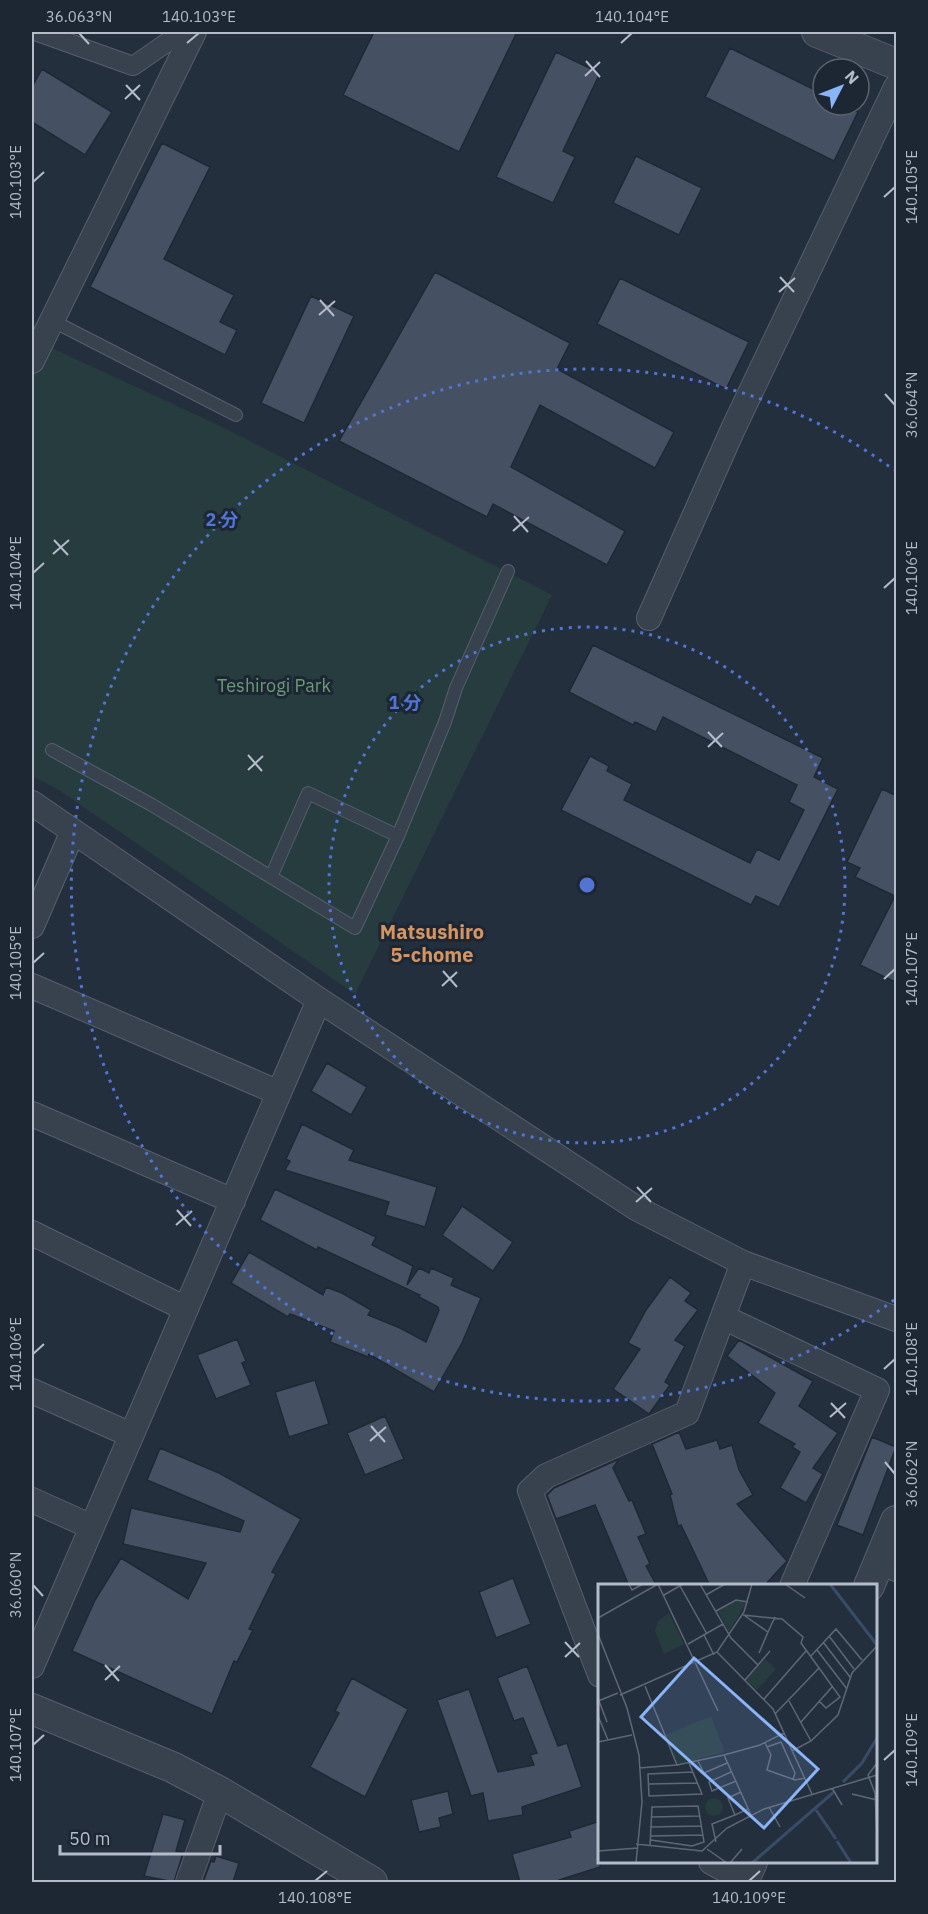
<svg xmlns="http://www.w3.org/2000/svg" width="928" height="1914" font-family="'IBM Plex Sans','Noto Sans JP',sans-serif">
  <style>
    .green { fill: #263c3f }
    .building { fill: #455162; stroke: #1f2835; stroke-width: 1.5 }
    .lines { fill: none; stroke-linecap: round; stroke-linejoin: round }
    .service-casing { stroke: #565f6c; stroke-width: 14 }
    .pedestrian-casing { stroke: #565f6c; stroke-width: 20 }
    .minor-casing { stroke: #565f6c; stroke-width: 26 }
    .tertiary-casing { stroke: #565f6c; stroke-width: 32 }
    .service { stroke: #38414e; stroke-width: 12 }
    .pedestrian { stroke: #38414e; stroke-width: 18 }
    .minor { stroke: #38414e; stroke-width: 24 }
    .tertiary { stroke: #38414e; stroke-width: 30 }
    .ticks { fill: none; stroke: #b4bcc9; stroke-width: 2 }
    .ring { fill: none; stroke: #5274d3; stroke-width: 3; stroke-dasharray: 3 6 }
    .labels { text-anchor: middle; stroke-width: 6; stroke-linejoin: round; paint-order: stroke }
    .park-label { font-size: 18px; fill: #6b9a76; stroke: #1d2633 }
    .neighbourhood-label { font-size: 20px; font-weight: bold; fill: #d59563; stroke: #1d2633 }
    .inset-river { fill: none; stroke: #394c67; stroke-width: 3 }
    .inset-road { fill: none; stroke: #5e6776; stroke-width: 1.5 }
    .view { fill: #8ab4f8; fill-opacity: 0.15; stroke: #8ab4f8; stroke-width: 3 }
    .inset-edge { fill: none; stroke: #b4bcc9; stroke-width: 3 }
    .centre { fill: #5274d3; stroke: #1d2633; stroke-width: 3 }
    .ring-label { font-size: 18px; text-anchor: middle; font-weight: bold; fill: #5274d3; stroke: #1d2633; stroke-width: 6; stroke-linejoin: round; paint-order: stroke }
    .neatline { fill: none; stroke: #b4bcc9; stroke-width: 2 }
    .ticks-label { font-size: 15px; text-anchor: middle; fill: #b4bcc9 }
  </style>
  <rect width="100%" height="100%" fill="#242f3e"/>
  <path class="green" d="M41,343L218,425L552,595L355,994L59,790L32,776V364Z"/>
  <path class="building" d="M374,32H517L459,152L343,95Z
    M730,48L823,94V105H845L858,112L834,161L705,97Z
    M556,52L600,73L563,151L575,157L553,203L496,177Z
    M42,69L112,112L85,155L32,122V87Z
    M162,143L210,167L164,259L234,295L220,322L237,330L225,355L90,287Z
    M636,156L702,188L679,235L613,203Z
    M435,272L570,343L557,369L674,432L655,468L540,405L511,467L625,531L607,565L493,504L487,517L339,441Z
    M620,278L749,342L726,389L597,324Z
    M311,296L354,316L304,423L261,403Z
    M593,645L823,758L814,777L838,789L779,907L756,896L751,905L561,810L590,756L609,766L607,771L632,784L624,800L750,863L757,849L779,860L804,810L789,802L797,785L663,717L656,732L635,722L633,725L569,692Z
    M882,789L897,796V983L860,965L895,896L855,877L860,868L847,862Z
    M327,1063L367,1087L351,1115L311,1091Z
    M302,1124L354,1150L349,1160L437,1187L425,1227L385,1215L389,1202L285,1170L290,1161L286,1159Z
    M275,1189L376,1237L372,1245L413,1266L407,1285L419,1268L429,1273L431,1268L454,1278L451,1285L481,1298L462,1343L434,1392L369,1354L368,1357L330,1342L334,1331L290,1314L288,1317L231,1283L249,1252L323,1295L326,1287L342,1293L371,1310L368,1315L400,1328L426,1342L439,1310L438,1307L419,1297L420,1295L318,1247L317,1250L260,1220Z
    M462,1206L513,1242L493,1271L442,1235Z
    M670,1277L691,1293L685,1301L698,1310L675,1340L685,1346L665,1382L670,1385L649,1414L613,1389L640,1349L628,1343L646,1310Z
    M237,1339L246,1361L242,1363L251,1385L216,1399L197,1355Z
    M739,1340L813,1381L799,1406L838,1433L813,1468L823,1474L806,1503L780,1488L800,1452L792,1447L795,1444L758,1423L775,1393L727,1356Z
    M315,1380L329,1424L289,1437L275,1392Z
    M385,1416L404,1459L365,1475L347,1433Z
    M679,1432L686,1449L717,1440L720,1449L732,1445L739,1470L753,1495L737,1504L787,1561L764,1586H710L681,1525L678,1526L670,1495L672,1494L652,1444Z
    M872,1437L896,1447L863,1535L837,1525Z
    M160,1448L219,1473L301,1519L272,1572L276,1574L249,1629L253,1630L237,1662L234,1661L212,1714L72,1651L95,1600L121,1558L188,1599L206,1563L123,1544L131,1508L240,1532L244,1521L147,1480Z
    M619,1459L613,1468L629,1501L632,1500L646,1534L638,1537L650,1564L646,1566L657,1586H629L595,1505L556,1519L547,1495L554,1488Z
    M513,1578L531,1624L496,1638L479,1592Z
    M527,1666L558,1746L567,1743L582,1787L522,1807L523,1815L488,1821L483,1793L471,1796L437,1700L469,1689L498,1772L534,1765L530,1755L537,1753L523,1718L514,1721L497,1678Z
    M352,1678L408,1709L365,1797L310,1767L339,1713L335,1711Z
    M448,1791L453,1814L439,1818L441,1827L419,1832L411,1800Z
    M163,1814L185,1820L176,1851L183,1853L174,1882L144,1876Z
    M600,1821V1867L559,1880L560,1882H520L512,1854L571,1837L569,1831Z
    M216,1856L239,1863L233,1882H203L211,1861L214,1862Z"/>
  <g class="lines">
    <g class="service-casing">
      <path id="service" d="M53,321L236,415
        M52,750L152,805L355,928L398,836L445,722L456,688L508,571
        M271,877L308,793L398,836"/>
    </g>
    <g class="pedestrian-casing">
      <path id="pedestrian" d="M38,32L133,66L172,39L188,43"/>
    </g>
    <g class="minor-casing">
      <path id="minor" d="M32,361L194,32
        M649,618L733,429L896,87
        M32,803L319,1000L636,1208L743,1263L896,1319
        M32,926L73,831
        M32,986L279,1093
        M32,1114L233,1201
        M32,1233L186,1309
        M723,1317L877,1390L792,1586
        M32,1391L131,1435
        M32,1500L92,1527
        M879,1562L896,1569
        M32,1666L319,1000
        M600,1675L530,1491L546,1476L687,1413L743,1263
        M711,1862L744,1880
        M188,1882L220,1792"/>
    </g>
    <g class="tertiary-casing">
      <path id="tertiary" d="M817,32L896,64
        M869,1586L896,1521
        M32,1709L172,1767L220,1792L372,1882
        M743,1882L752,1862"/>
    </g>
    <use href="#service" class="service"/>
    <use href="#pedestrian" class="pedestrian"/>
    <use href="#minor" class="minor"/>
    <use href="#tertiary" class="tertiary"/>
  </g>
  <path class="ticks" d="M79,33L89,44M187,43L199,33M621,43L632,33M586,61L600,77M585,76L600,62M126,85L140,100M125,99L140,85M33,182L44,172M884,197L895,187M780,277L794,292M779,292L795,278M320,300L334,316M319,315L335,301M885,394L895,405M514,516L528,532M513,531L529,517M54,540L68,555M53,554L69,540M33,573L44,563M884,588L895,578M708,732L722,747M708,747L723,733M248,755L262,771M248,770L263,756M33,963L44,953M443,971L457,987M884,979L895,969M442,986L457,972M637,1187L651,1202M636,1202L652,1188M177,1210L191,1226M176,1225L192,1211M33,1354L44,1344M884,1369L895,1359M831,1403L845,1418M830,1417L846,1403M371,1426L385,1442M370,1441L386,1427M885,1462L895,1474M33,1585L43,1596M565,1642L579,1657M565,1657L580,1643M105,1665L119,1681M105,1680L120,1666M33,1745L44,1735M884,1760L895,1750M315,1881L327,1871M749,1881L760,1871"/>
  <g class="ring">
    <circle cx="587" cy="885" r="258"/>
    <path d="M894 1300A516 516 0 1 1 894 470"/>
  </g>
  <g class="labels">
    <g class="park-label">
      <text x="274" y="692">Teshirogi Park</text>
    </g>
    <g class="neighbourhood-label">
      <text x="432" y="939">Matsushiro<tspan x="432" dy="23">5-chome</tspan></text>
    </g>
  </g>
  <g transform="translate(598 1584)">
    <rect width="279" height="279" fill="#242f3e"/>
    <path d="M139,16L148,19L131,48L120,27ZM71,29L86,60L66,70L57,47L60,37ZM167,75L178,85L159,106L148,96ZM113,132L127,168L80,180L67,151ZM107 223a9 9 0 1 1 18 0a9 9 0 1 1-18 0Z" fill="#263c3f"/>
    <path class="inset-river" d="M232,0L279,61M245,198L264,179L279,154M218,226L238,255M239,257L253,279M154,279L237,207"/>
    <path class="inset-road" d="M31,0L34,6L45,0M102,0L133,54L160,81L147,96M187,0L207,14M82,2L109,50M66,11L85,0M108,11L127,0M118,27L138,16L150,18M145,31L184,35L205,53L203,59L242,113L228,124L221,117M147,32L170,48L177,33M0,34L60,0L120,127M0,50L29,124L41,171L44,218L38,279M106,51L116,71M231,52L256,85M225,58L252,93M90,60L125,40M219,66L249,105M119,68L175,125L214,210M161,69L170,48M212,73L238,45L264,76M160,81L172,67M47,102L79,181M22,111L119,68L146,28L154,0M166,115L208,67M0,117L20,109M1,117L9,138M191,117L213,157M177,130L221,84M0,132L10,156M203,138L234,103M0,158L34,151M167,159L173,171L169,186L197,196L207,194M169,163L183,158L197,189L195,196M194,167L213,157L240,131L254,89L279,62M126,171L153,231M100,177L106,189L129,179M91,179L104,210L51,212L50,190L95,188M279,179L270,191L277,209L279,252M41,184L79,181L126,171L162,161L186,149M133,188L111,198L114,207L138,197M51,200L99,199M234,204L244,221M143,208L130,214L137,231L150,225M254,210L279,216M171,223L182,243M53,233L101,232M0,236V263M52,243L103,242M52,252L105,251M118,258L114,240L137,231M38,260L104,267L129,244L166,225L279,191M52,262L54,223L100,222L106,258L94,262L53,256M109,265L129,279M0,267L40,264M132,279L144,265"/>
    <path class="view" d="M96,74L220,185L166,244L43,133Z"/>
    <rect width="279" height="279" class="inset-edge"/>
  </g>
  <circle cx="587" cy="885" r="9" class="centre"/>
  <g class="ring-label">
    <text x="222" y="526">2 分</text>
    <text x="405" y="709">1 分</text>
  </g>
  <rect width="928" height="1914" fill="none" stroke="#1d2633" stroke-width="66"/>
  <g transform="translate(841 87) rotate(48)"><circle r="28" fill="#1d2633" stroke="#59626f" stroke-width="1.5"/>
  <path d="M0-4.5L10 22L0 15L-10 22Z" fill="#8ab4f8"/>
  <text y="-9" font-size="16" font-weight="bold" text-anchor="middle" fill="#b4bcc9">N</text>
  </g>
  <path d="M60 1845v9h160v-9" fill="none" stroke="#b4bcc9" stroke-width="3"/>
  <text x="69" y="1845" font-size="18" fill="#b4bcc9" stroke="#1d2633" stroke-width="4.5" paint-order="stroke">50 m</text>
  <rect x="33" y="33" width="862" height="1848" class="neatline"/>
  <g class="ticks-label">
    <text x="79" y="22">36.063°N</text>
    <text x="199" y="22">140.103°E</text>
    <text x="632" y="22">140.104°E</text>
    <text transform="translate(16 182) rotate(-90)" y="5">140.103°E</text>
    <text transform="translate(912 187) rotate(-90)" y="5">140.105°E</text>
    <text transform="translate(912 405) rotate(-90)" y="5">36.064°N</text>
    <text transform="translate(16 573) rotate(-90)" y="5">140.104°E</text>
    <text transform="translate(912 578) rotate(-90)" y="5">140.106°E</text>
    <text transform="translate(16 963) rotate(-90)" y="5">140.105°E</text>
    <text transform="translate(912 969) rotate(-90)" y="5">140.107°E</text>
    <text transform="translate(16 1354) rotate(-90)" y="5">140.106°E</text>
    <text transform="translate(912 1359) rotate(-90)" y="5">140.108°E</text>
    <text transform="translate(912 1474) rotate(-90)" y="5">36.062°N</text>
    <text transform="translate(16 1585) rotate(-90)" y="5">36.060°N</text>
    <text transform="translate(16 1745) rotate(-90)" y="5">140.107°E</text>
    <text transform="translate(912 1750) rotate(-90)" y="5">140.109°E</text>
    <text x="315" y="1903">140.108°E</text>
    <text x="749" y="1903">140.109°E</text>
  </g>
</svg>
